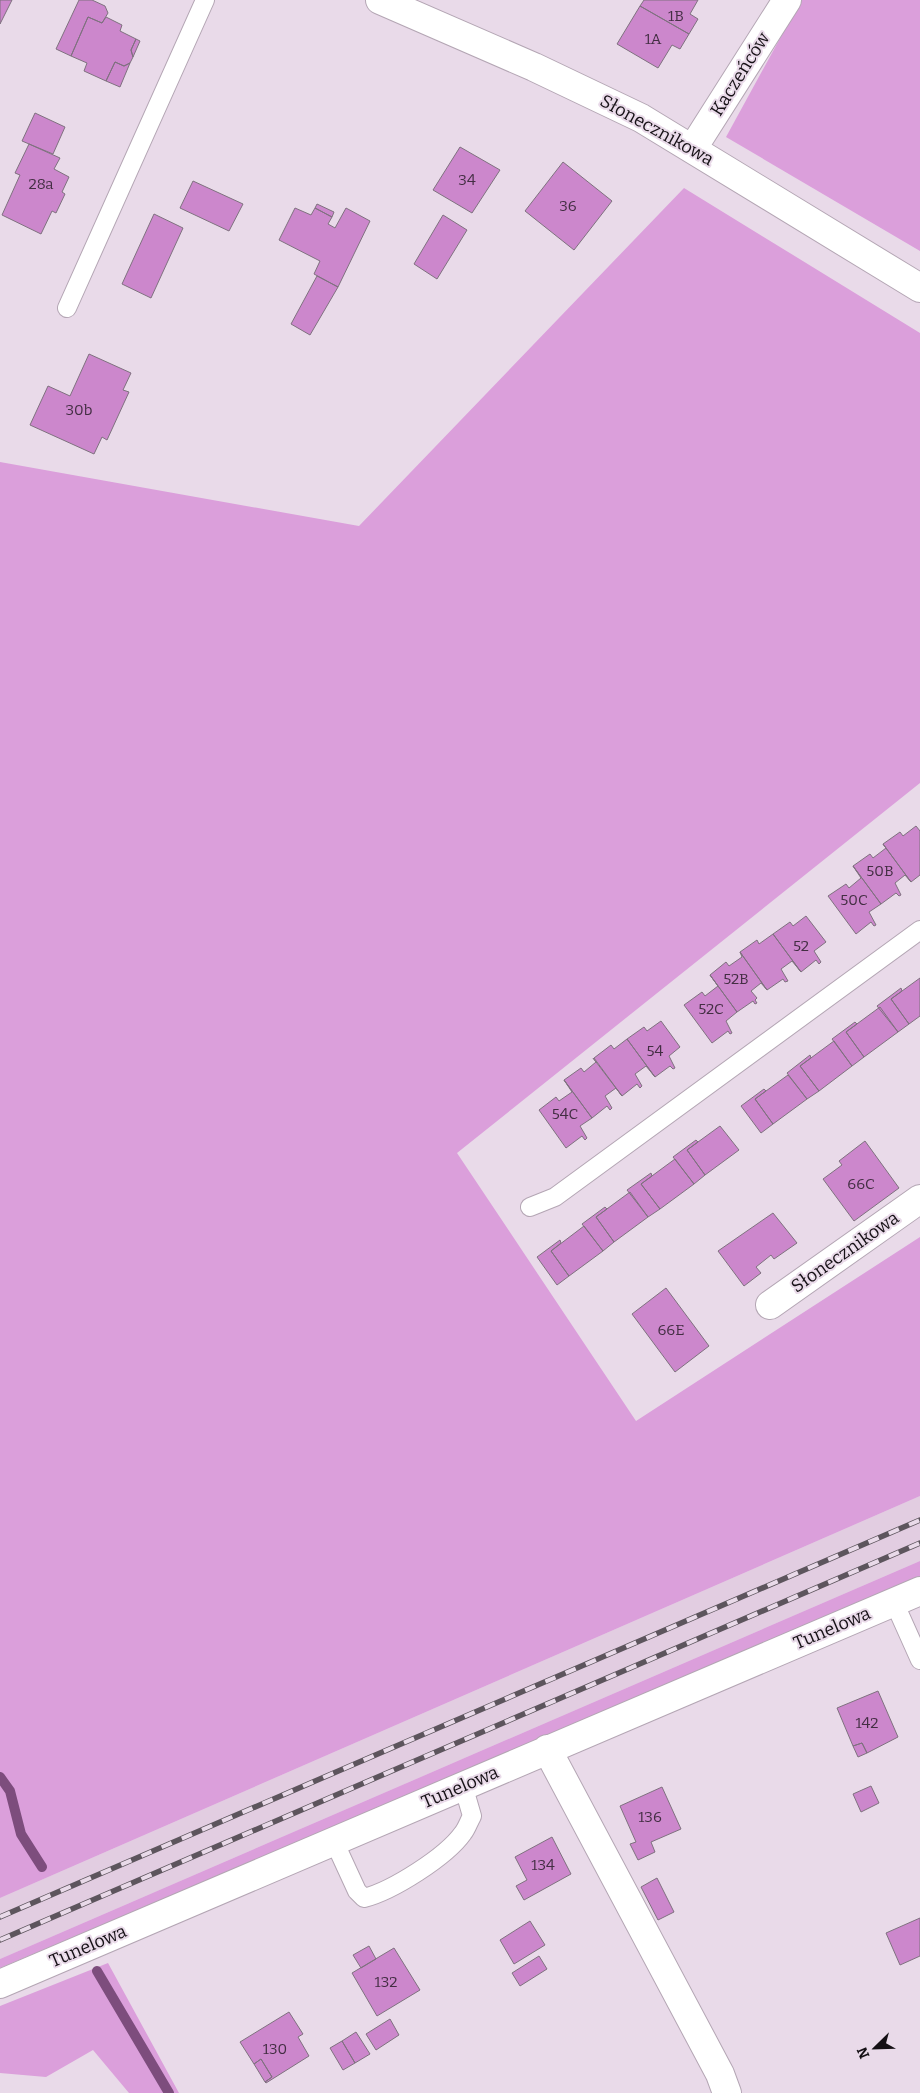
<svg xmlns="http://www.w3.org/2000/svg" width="920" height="2093" font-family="Bitter,serif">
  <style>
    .built { fill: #e2cde1 }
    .green { fill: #db9fdb }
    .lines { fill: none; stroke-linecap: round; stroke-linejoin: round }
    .stream { stroke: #7d4d7d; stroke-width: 10 }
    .building { fill: #cc87cc; stroke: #7f717f }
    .service-casing { stroke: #b4a6b4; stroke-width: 20 }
    .minor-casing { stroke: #b4a6b4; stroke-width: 30 }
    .tertiary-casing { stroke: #b4a6b4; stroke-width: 30 }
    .service { stroke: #fff; stroke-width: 18 }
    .minor { stroke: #fff; stroke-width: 28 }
    .tertiary { stroke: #fff; stroke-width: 28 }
    .rail-casing { stroke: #5d555d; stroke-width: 5.5 }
    .rail { stroke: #e9dae9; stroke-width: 4; stroke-dasharray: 11; stroke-linecap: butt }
    .labels { text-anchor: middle; stroke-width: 4; stroke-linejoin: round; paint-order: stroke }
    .number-label { font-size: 15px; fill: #432e43 }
    .street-label { font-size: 18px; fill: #151015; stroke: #e9dae9 }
  </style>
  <rect width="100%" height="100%" fill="#e9dae9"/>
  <path class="built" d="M920,1496V1561L0,1959V1898Z"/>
  <path class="green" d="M801,0H920V251L726,137Z
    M684,188L920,333V783L457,1153L636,1421L920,1237V1496L0,1898V462L359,526Z
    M920,1561V1579L0,1968V1959Z
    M108,1963L179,2093H129L93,2050L46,2077L0,2073V2006Z"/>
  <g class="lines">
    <path class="stream" d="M0,1777L10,1791L21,1834L42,1867
      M97,1971L169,2093"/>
  </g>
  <path class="building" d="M0,0H12L0,24Z
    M79,0H92L105,6L108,13L102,23L88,17L71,56L56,49Z
    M644,0H698L690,14L698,19L689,34L640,6Z
    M640,6L689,34L680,49L672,45L658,68L617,44Z
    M88,17L102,23L106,17L122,25L120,31L136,39L131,50L133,57L130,63L124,66L115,62L106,81L84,71L87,63L71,56Z
    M136,39L140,41L133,57L131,50Z
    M115,62L124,66L130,63L120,87L106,81Z
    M35,113L65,127L53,154L22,141Z
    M29,144L60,158L54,169L69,177L62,192L65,194L56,213L52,211L41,234L2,215L20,175L15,173Z
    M460,147L500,170L472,213L433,190Z
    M563,162L612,201L574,250L525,211Z
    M193,181L243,204L229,231L180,208Z
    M317,204L334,212L332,217L315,208Z
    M295,208L311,215L315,208L332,217L328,224L335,228L346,208L370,221L338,287L314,274L320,261L279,240Z
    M154,214L183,228L151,298L122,284Z
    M443,215L467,230L437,279L414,264Z
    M317,276L338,287L310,335L291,324Z
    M89,354L131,373L123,390L129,392L107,440L102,437L94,454L30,425L48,386L70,396Z
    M916,826L920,831V875L911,882L883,844L900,832L903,836Z
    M883,844L911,882L905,875L895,883L901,895L899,896L896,893L881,904L853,866L870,854L873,858L886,848Z
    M853,866L881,904L869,912L876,925L874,926L871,922L856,934L828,896L846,884L849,888L861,878Z
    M806,916L826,942L814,951L821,962L819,964L816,960L801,972L773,934L790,922L793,926Z
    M773,934L801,972L792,961L781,969L788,981L785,982L783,979L767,990L740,952L757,940L759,944Z
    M740,952L767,990L761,983L751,991L757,998L755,1000L757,1003L755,1004L753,1001L737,1012L710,975L726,962L729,966L742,957Z
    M710,975L737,1012L726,1021L732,1033L730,1034L728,1031L712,1043L684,1005L702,992L705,996L718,986Z
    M920,978V1016L909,1024L891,999Z
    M901,988L902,991L891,999L909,1024L898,1032L877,1006Z
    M880,1007L898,1032L864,1057L846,1032Z
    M661,1021L680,1047L669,1056L675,1068L673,1069L670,1066L655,1077L627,1039L644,1027L647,1031Z
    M855,1022L857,1024L846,1032L864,1057L852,1066L832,1039Z
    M627,1039L655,1077L646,1066L635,1074L642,1086L640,1088L637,1084L622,1096L594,1058L611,1045L614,1049Z
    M834,1041L852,1066L819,1091L800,1066Z
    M810,1055L811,1058L800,1066L819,1091L807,1099L787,1073Z
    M593,1058L622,1096L616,1088L605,1096L612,1108L610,1110L607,1106L592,1118L564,1080L581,1068L584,1072L596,1062Z
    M788,1075L807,1099L773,1124L755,1099Z
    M564,1080L592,1118L580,1126L587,1138L585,1140L582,1136L566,1148L539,1110L556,1097L559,1101L572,1092Z
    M764,1089L766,1091L755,1099L773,1124L761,1133L741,1106Z
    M720,1126L739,1150L705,1175L687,1150Z
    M696,1140L698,1142L687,1150L705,1175L694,1184L673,1157Z
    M865,1141L899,1188L854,1221L823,1179L842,1165L839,1161Z
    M675,1159L694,1184L660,1209L641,1184Z
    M651,1173L652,1176L641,1184L660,1209L648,1217L627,1190Z
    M630,1192L648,1217L614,1242L596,1217Z
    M605,1207L607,1209L596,1217L614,1242L603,1251L582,1224Z
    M773,1213L797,1243L774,1259L771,1255L756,1267L761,1273L744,1286L718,1251Z
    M584,1226L603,1251L569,1276L551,1251Z
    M560,1240L561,1243L551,1251L569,1276L557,1285L537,1257Z
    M666,1288L709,1346L675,1372L632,1314Z
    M878,1691L898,1737L867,1753L862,1743L853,1746L837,1708Z
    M862,1743L867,1753L858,1757L853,1746Z
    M871,1786L879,1803L861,1812L853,1794Z
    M662,1787L681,1829L651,1842L655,1852L638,1860L630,1844L636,1842L620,1806Z
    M552,1837L571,1874L524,1900L516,1886L527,1880L515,1857Z
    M657,1878L674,1912L658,1920L641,1887Z
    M920,1918V1956L900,1965L886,1933Z
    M530,1921L545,1945L514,1964L500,1940Z
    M369,1946L376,1959L361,1968L353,1955Z
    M394,1948L420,1990L377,2016L352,1973Z
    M539,1956L547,1969L520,1986L512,1973Z
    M289,2012L303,2034L298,2037L309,2056L266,2083L265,2082L272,2077L261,2059L254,2064L240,2042Z
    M390,2019L399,2035L376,2050L366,2034Z
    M356,2032L370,2054L355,2063L342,2041Z
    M342,2041L355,2063L343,2070L330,2048Z
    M261,2059L272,2077L265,2082L254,2064Z"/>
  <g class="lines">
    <g class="service-casing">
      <path id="service" d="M67,308L205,0
        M530,1207L555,1197L920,930
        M894,1602L920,1660
        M334,1841L357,1891L364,1898C392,1891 446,1857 463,1833C467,1828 469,1821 472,1816L463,1785"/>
    </g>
    <g class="minor-casing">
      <path id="minor" d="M693,148L787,0
        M770,1305L920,1199
        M547,1749L720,2074L727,2093
        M0,1984L920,1591"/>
    </g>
    <g class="tertiary-casing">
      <path id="tertiary" d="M380,0L534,67L641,118L920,288"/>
    </g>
    <use href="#service" class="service"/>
    <use href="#minor" class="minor"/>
    <use href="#tertiary" class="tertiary"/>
    <g class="rail-casing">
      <path id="rail" d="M0,1917L920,1520
        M0,1940L920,1543"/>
    </g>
    <use href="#rail" class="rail"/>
  </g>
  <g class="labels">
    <g class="number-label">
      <text x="676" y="21">1B</text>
      <text x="653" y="44">1A</text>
      <text x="467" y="185">34</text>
      <text x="41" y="189">28a</text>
      <text x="568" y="211">36</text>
      <text x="79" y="415">30b</text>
      <text x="880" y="876">50B</text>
      <text x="854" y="905">50C</text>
      <text x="801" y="951">52</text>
      <text x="736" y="984">52B</text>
      <text x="711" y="1014">52C</text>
      <text x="655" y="1056">54</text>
      <text x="565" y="1119">54C</text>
      <text x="861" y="1189">66C</text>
      <text x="671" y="1335">66E</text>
      <text x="867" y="1728">142</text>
      <text x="650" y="1822">136</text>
      <text x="543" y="1870">134</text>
      <text x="386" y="1987">132</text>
      <text x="275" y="2054">130</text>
    </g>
    <g class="street-label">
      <text transform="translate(740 74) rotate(-58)" y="6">Kaczeńców</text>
      <text transform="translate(657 130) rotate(29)" y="6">Słonecznikowa</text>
      <text transform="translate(845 1252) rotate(-35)" y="6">Słonecznikowa</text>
      <text transform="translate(832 1628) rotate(-23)" y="6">Tunelowa</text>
      <text transform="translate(460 1787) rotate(-23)" y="6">Tunelowa</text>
      <text transform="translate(88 1946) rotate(-23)" y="6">Tunelowa</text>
    </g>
  </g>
  <g transform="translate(875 2048) rotate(247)" stroke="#e9dae9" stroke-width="4" paint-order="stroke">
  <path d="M0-4L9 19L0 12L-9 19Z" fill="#151015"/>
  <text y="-8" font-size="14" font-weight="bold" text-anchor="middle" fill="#151015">N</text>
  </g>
</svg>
